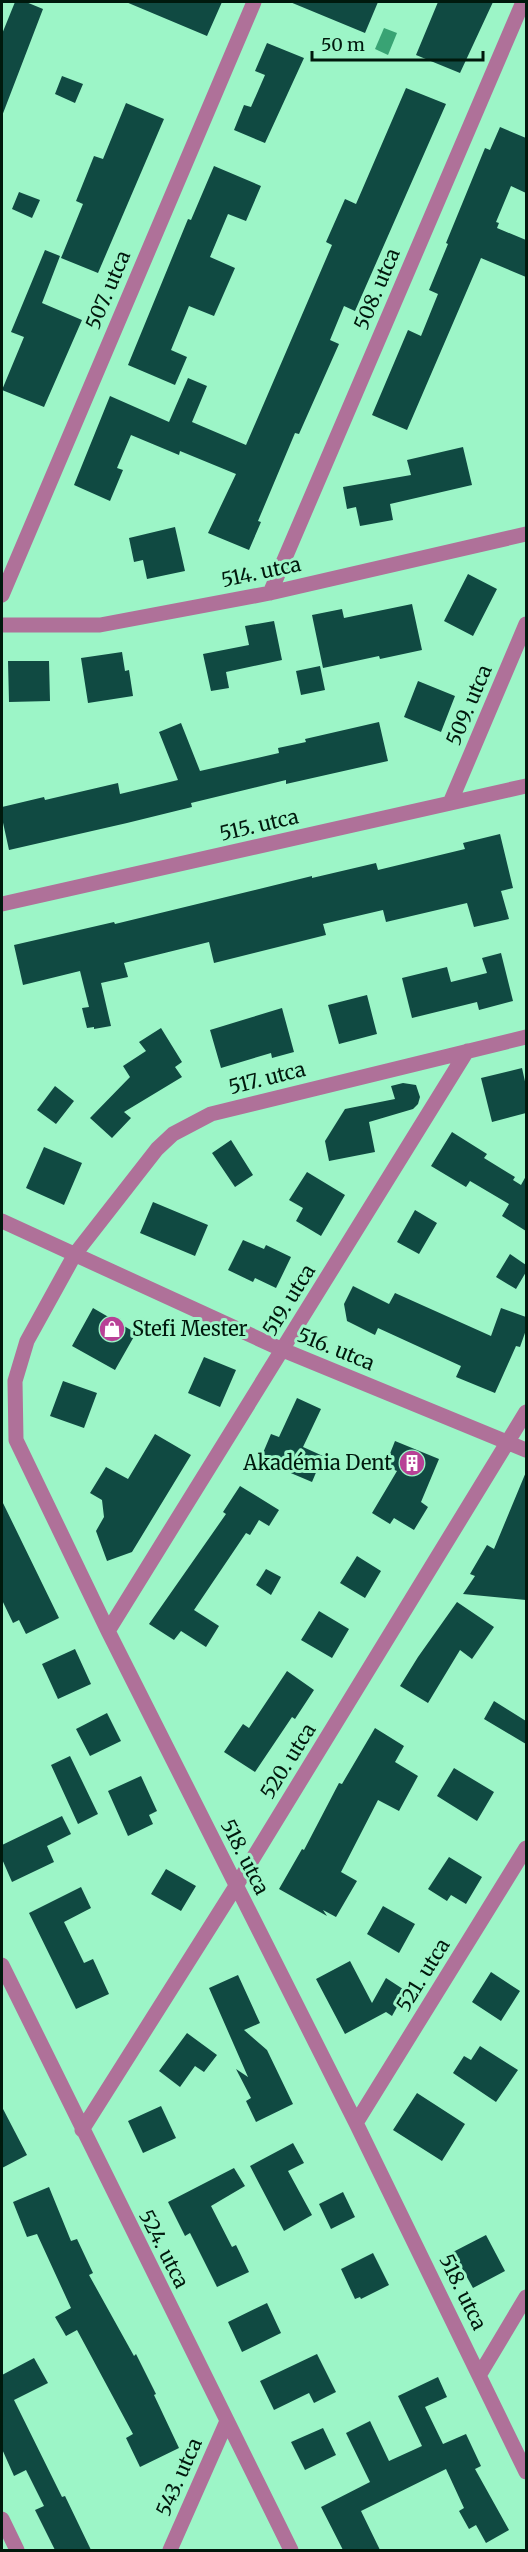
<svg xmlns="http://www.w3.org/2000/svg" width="528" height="2552" font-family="Merriweather,serif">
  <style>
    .water { fill: #39a374 }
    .building { fill: #104a42 }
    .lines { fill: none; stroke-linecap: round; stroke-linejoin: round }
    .minor { stroke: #af7199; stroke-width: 15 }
    .labels { text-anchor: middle; stroke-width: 6; stroke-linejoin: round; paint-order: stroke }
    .street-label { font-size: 20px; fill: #00190d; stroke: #9cf5c7 }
    .poi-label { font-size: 20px; fill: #00190d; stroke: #9cf5c7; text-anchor: start }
  </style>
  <rect width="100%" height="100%" fill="#9cf5c7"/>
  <path class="water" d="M384,28L397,33L388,55L375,49Z"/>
  <path class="building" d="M15,2H26L43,9L2,116V34Z
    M126,2H222L207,36Z
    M290,2H378L365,33Z
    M438,2H493L460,73L416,55Z
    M267,43L304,58L265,143L234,130L244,105L251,107L265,75L255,71Z
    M62,76L83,84L75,103L55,94Z
    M406,88L446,104L355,311L344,306L330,340L339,344L299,434L295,433L258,521L261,522L249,550L208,533L236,474L180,451L179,455L131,435L117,468L123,470L110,501L74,485L110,396L169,422L188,378L207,386L192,422L246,445L332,245L326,242L345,199L356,204Z
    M126,103L164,119L98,273L61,258L83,204L76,201L94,156L103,159Z
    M500,127L526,138V193L511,186L496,222L499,223L497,228L526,240V277L481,258L407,430L372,415L408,330L421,336L438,294L429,290L448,244L446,243L485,148L490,150Z
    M214,166L261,186L246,221L228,214L210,257L235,268L214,316L189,306L171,350L187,357L175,385L128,365L188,219L191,220Z
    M19,192L40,200L32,218L12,209Z
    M45,250L60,256L42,303L82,320L44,407L2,390L24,337L11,332Z
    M463,447L472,485L390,504L393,520L360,526L356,507L347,509L343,487L411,475L407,460Z
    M175,527L185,571L147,579L143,560L134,562L129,538Z
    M468,574L497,589L473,636L444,621Z
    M412,604L422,650L380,659L379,656L323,668L312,615L342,609L344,618Z
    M274,621L282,660L226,672L229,688L211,691L203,654L249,645L245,626Z
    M122,652L125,671L129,670L133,696L88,703L81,658Z
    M8,661H49L50,701L9,702Z
    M320,666L325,690L301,695L296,671Z
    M418,681L455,696L441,732L404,717Z
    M379,722L388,761L286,784V780L191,803L192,807L127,823L9,850L2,818V807L44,797L45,800L118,783L120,794L178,780L159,732L181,723L200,771L279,753L278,748L306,742L305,739Z
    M500,834L513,888L501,891L509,919L474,927L467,903L386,922L383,910L323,924L326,935L214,963L209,942L124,963L128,977L101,983L111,1026L94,1029V1027L87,1028L82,1008L89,1007L80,971L23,985L14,945L114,922L115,924L312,876V878L376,863L378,870L465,849L463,843Z
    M501,953L513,1001L479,1010L477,1002L412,1018L402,978L447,967L451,982L487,973L482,958Z
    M367,995L377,1034L339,1044L328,1005Z
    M282,1008L294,1052L272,1058L271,1053L221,1068L210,1030Z
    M161,1028L182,1062L175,1067L182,1077L124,1112L131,1118L112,1138L90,1118L130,1077L123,1066L146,1051L139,1042Z
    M522,1068L526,1086V1113L492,1122L481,1078Z
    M403,1083L416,1085L420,1097L418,1104L413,1109L369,1122L375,1152L329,1161L325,1141L345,1109L395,1099L391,1086Z
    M55,1086L74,1101L56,1124L37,1110Z
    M452,1132L487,1154L484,1158L515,1177L513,1180L521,1185L526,1176V1231L502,1216L509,1204L470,1181L466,1187L431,1166Z
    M231,1140L253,1175L235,1187L212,1153Z
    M44,1147L82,1163L64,1205L26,1188Z
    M307,1172L345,1195L321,1236L296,1221L303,1208L289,1200Z
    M153,1202L208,1225L195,1256L140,1233Z
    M415,1210L437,1223L419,1254L397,1242Z
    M243,1240L264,1249L266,1245L291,1257L276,1288L255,1278L253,1282L228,1270Z
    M510,1254L526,1265V1272L516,1289L496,1277Z
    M353,1286L389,1304L395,1293L491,1336L501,1308L526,1317V1330L520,1347L516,1346L495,1393L456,1377L461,1366L378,1328L375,1335L347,1321L344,1304Z
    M93,1308L136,1333L115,1370L72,1346Z
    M204,1357L236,1370L220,1407L188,1393Z
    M63,1381L97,1393L84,1428L50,1416Z
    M297,1398L321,1409L303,1447L323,1456L312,1482L260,1460L271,1434L279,1437Z
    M155,1434L191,1455L132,1552L107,1561L96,1531L104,1517L102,1500L90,1493L106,1467L128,1479Z
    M395,1441L439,1459L421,1502L428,1507L414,1530L394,1518L390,1524L372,1513L397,1471L385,1466Z
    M526,1472V1600L463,1594L475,1576L470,1574L487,1545L494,1549Z
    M240,1486L279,1510L269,1526L259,1520L250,1535L246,1533L194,1610L219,1626L206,1647L181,1631L174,1640L149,1624L226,1514L223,1512Z
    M2,1501L59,1618L26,1634L19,1620L13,1623L2,1600Z
    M357,1556L381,1571L365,1598L340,1583Z
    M266,1569L281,1577L271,1595L256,1585Z
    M457,1602L494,1627L472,1659L460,1650L428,1703L400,1686L418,1657Z
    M319,1611L349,1629L332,1658L301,1640Z
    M75,1649L91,1684L58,1699L42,1664Z
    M287,1671L314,1690L295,1719L292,1717L255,1772L224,1752L243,1724L249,1728Z
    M494,1701L526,1721V1744L484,1719Z
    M107,1713L121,1741L90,1756L76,1729Z
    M375,1728L404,1746L395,1762L418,1776L399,1811L378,1800L341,1872L357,1881L336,1917L323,1910L327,1916L279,1889L302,1849L304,1850L339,1783L342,1784Z
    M70,1756L98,1814L78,1824L51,1765Z
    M454,1768L494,1792L477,1821L437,1796Z
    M141,1776L157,1811L149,1815L153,1824L128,1836L108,1791Z
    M62,1816L71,1834L47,1846L54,1862L12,1882L2,1859V1845Z
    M449,1857L482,1877L466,1904L451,1895L447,1901L428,1889Z
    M166,1869L196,1886L181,1911L151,1894Z
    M81,1887L91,1908L64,1922L84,1963L93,1959L109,1994L76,2009L29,1913Z
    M383,1906L415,1924L399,1953L367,1934Z
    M350,1961L372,2003L386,1978L406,1991L392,2016L386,2012L345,2034L316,1979Z
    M491,1972L520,1991L501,2021L472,2002Z
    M238,1975L260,2023L244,2030L267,2050L293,2104L256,2122L246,2101L251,2098L236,2069L248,2077L209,1988Z
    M187,2033L217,2055L204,2072L195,2066L180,2087L159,2071Z
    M480,2046L518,2070L496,2102L453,2073L464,2056L471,2060Z
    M417,2093L465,2124L442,2161L393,2130Z
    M161,2106L176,2138L143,2153L128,2121Z
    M2,2107L27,2155L2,2168Z
    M293,2143L304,2163L288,2171L312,2215L284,2231L250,2166Z
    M234,2168L245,2186L211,2206L232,2247L236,2245L249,2272L217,2287L190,2233L185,2236L168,2202Z
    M49,2187L71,2241L77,2239L93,2273L89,2275L134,2356L136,2354L156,2394L154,2395L179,2448L140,2467L126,2438L133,2434L77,2330L66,2336L55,2317L71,2308L37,2234L27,2237L13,2202Z
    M343,2192L355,2217L331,2229L319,2204Z
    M486,2235L505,2271L473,2288L453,2252Z
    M373,2253L389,2285L361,2299L360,2297L355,2299L341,2269Z
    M267,2303L281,2333L242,2352L228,2322Z
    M317,2354L336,2392L314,2403L309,2393L274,2410L260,2381Z
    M34,2358L48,2383L14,2400L62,2497L65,2496L91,2550H55L35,2510L44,2506L26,2470L14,2476L2,2449V2375Z
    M438,2377L447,2397L425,2407L443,2444L466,2434L481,2466L475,2469L509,2530L486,2543L476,2525L469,2529L459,2511L464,2508L446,2469L361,2511L380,2550H343L321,2507L370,2482L346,2433L370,2421L389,2461L422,2446L398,2396Z
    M323,2428L336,2455L305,2470L291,2442Z"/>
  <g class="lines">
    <path class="minor" d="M270,593L523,2
      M2,595L254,2
      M2,625H100L270,593L526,534
      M450,803L526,624
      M2,904L526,786
      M526,1037L211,1114L173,1134L157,1149L75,1254L27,1341L15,1381L16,1440L108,1631L356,2123L526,2472
      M2,1221L283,1350L526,1450
      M108,1631L467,1051
      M2,1965L291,2550
      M356,2123L526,1848
      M82,2130L236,1886L526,1412
      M480,2374L526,2297
      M2,2519L17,2550
      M170,2550L227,2421"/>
  </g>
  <defs>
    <g id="shop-disc" transform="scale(1.35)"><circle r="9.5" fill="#b84196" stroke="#9cf5c7"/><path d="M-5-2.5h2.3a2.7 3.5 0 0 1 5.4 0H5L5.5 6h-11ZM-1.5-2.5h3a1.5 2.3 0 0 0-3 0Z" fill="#fff"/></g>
    <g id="building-disc" transform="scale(1.35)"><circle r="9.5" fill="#b84196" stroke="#9cf5c7"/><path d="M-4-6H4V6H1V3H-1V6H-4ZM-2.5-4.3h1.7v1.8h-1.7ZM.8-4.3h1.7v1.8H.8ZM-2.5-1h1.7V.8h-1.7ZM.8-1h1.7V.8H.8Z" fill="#fff"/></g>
  </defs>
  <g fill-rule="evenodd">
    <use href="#shop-disc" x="112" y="1329"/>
    <use href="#building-disc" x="412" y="1463"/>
  </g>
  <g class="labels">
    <g class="street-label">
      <text transform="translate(377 289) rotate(-67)" y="7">508. utca</text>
      <text transform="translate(108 290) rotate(-67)" y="7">507. utca</text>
      <text transform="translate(261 572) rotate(-12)" y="7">514. utca</text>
      <text transform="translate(469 705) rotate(-67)" y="7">509. utca</text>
      <text transform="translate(259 825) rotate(-13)" y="7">515. utca</text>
      <text transform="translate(267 1078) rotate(-14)" y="7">517. utca</text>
      <text transform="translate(289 1300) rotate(-58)" y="7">519. utca</text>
      <text transform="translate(336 1349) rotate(22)" y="7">516. utca</text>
      <text transform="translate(288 1761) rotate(-58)" y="7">520. utca</text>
      <text transform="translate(245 1857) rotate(63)" y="7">518. utca</text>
      <text transform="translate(423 1975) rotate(-58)" y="7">521. utca</text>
      <text transform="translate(164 2249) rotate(63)" y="7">524. utca</text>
      <text transform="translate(463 2292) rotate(64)" y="7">518. utca</text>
      <text transform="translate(179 2477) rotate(-66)" y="7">543. utca</text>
    </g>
    <g class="poi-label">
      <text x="132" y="1336">Stefi Mester</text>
      <text x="392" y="1470" text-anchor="end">Akadémia Dent</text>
    </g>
  </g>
  <rect width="528" height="2552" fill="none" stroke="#00190d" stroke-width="6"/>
  <path d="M312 51v9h171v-9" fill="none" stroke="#00190d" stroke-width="3"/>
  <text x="321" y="51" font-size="18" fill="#00190d" stroke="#9cf5c7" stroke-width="4.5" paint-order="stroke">50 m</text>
</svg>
